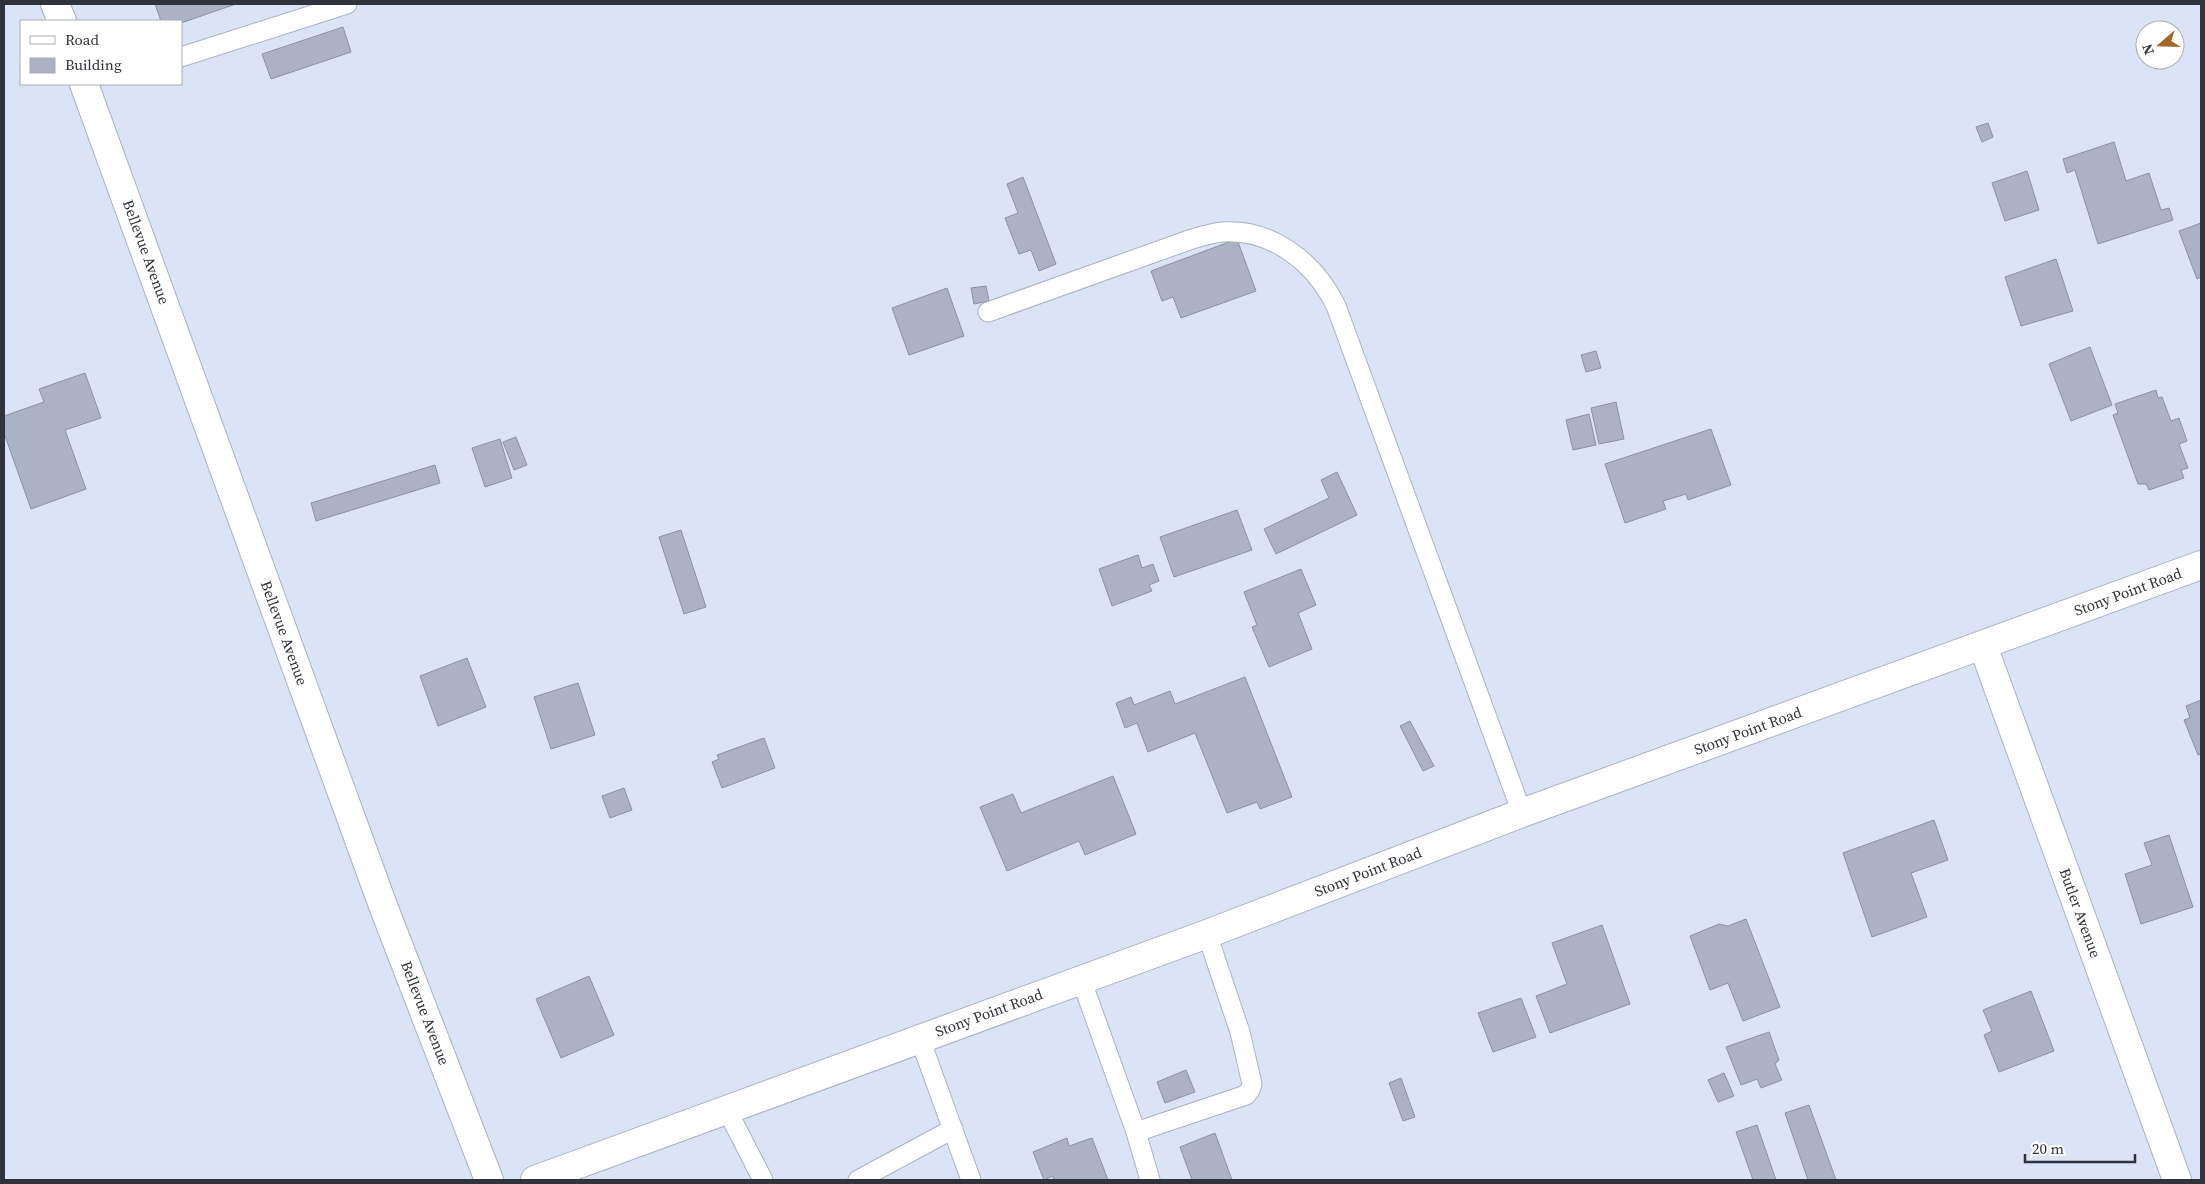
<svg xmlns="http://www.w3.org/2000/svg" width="2205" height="1184" font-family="'Source Serif 4',serif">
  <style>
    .building { fill: #abb2c5; stroke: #8a91a4 }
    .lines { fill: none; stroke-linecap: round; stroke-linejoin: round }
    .service-casing { stroke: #a9b1c4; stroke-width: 21 }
    .minor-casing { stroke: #a9b1c4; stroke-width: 30 }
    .tertiary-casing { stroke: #a9b1c4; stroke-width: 30 }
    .secondary-casing { stroke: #a9b1c4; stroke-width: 30 }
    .service { stroke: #fff; stroke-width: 19 }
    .minor { stroke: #fff; stroke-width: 28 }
    .tertiary { stroke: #fff; stroke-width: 28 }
    .secondary { stroke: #fff; stroke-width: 28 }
    .labels { text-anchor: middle; stroke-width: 4.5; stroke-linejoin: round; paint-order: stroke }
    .street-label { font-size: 15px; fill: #30333b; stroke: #fff }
  </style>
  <rect width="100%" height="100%" fill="#dbe3f7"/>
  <path class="building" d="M155,4H236L181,23V21H161Z
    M343,27L351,52L271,79L262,54Z
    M1988,123L1993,137L1982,142L1976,127Z
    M2114,142L2126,181L2149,173L2161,210L2169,208L2173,220L2098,244L2075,170L2067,173L2063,159Z
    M2027,171L2039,210L2005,221L1992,183Z
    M1023,177L1056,264L1039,271L1031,250L1019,254L1005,218L1018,213L1007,184Z
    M2201,223V277L2197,279L2179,231Z
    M1237,239L1256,291L1181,318L1173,297L1162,301L1151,271Z
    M2056,259L2073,311L2021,326L2005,277Z
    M986,286L989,301L974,304L971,288Z
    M947,288L964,336L909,355L892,308Z
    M2090,347L2112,405L2071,421L2049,364Z
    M1596,351L1601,368L1586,372L1581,355Z
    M85,373L101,418L65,430L86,489L31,509L4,433V416L44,402L39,389Z
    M2156,390L2158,398L2162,397L2171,421L2179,418L2187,441L2179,444L2188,468L2181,470L2184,478L2149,490L2146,484H2138L2113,415L2118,413L2115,404Z
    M1616,402L1624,439L1599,444L1591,408Z
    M1589,414L1596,445L1573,450L1566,420Z
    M1711,429L1731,485L1688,500L1686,494L1663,501L1666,509L1625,523L1605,464Z
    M516,437L527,465L514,470L503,442Z
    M500,439L512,478L485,487L472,448Z
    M435,465L440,483L316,521L311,503Z
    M1337,472L1357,515L1276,554L1264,529L1329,498L1321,480Z
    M1237,510L1252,550L1174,577L1160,537Z
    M681,530L706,607L684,614L659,537Z
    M1138,555L1142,568L1153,564L1159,581L1149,585L1152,591L1112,606L1099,569Z
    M1301,569L1316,605L1298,613L1312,649L1269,667L1252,627L1257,625L1244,592Z
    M467,658L486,707L438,726L420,676Z
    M1245,677L1292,797L1260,809L1257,802L1227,813L1195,733L1148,752L1137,723L1125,728L1116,703L1131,697L1134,705L1170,691L1175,704Z
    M578,683L595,735L551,749L534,697Z
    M2201,700V754L2198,755L2184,720L2190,718L2186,706Z
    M1410,721L1434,766L1423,771L1400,726Z
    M764,738L775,768L722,788L712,762L719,759L717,755Z
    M1113,776L1136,834L1085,855L1079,841L1007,871L980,807L1013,794L1021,813Z
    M624,788L632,810L610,818L602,796Z
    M1934,820L1948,860L1911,873L1927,917L1872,937L1843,853Z
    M2169,835L2193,907L2141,924L2125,874L2152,865L2144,843Z
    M1746,919L1780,1007L1743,1021L1728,983L1710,990L1690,936L1719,924L1728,926Z
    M1602,925L1630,1004L1550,1033L1536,996L1567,984L1552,943Z
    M589,976L614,1035L561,1058L536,999Z
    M2031,991L2054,1051L1999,1072L1984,1035L1992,1031L1983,1010Z
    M1521,998L1536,1037L1493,1052L1478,1013Z
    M1769,1032L1779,1060L1775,1064L1782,1080L1761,1088L1757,1079L1741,1085L1726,1047Z
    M1186,1070L1195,1092L1165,1103L1157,1082Z
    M1724,1073L1734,1096L1718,1102L1708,1080Z
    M1401,1078L1415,1117L1403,1121L1389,1083Z
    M1809,1105L1836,1180H1808L1785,1113Z
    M1757,1125L1776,1180H1753L1736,1132Z
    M1215,1133L1232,1180H1192L1180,1147Z
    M1067,1138L1069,1146L1092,1138L1108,1180H1054L1053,1176L1044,1180L1033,1152Z"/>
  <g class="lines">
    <g class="service-casing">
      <path id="service" d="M181,57L347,4
        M988,312L1192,239C1202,236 1212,233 1223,232C1273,229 1315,263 1336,306L1522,813
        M1081,979L1136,1132
        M920,1039L971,1180
        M727,1110L763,1180
        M858,1180L953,1129
        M1150,1180L1136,1132L1246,1095L1250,1090L1252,1084L1240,1032L1207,934"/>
    </g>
    <g class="minor-casing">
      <path id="minor" d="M1983,646L2177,1180"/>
    </g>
    <g class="tertiary-casing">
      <path id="tertiary" d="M55,4L62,21
        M84,84L382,903L489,1180"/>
    </g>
    <g class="secondary-casing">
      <path id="secondary" d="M535,1180L1207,934L1522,813L2201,565"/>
    </g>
    <use href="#service" class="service"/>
    <use href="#minor" class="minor"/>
    <use href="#tertiary" class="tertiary"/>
    <use href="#secondary" class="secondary"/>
  </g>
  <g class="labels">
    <g class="street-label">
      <text transform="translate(146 252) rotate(70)" y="5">Bellevue Avenue</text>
      <text transform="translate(2128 592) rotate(-20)" y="5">Stony Point Road</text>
      <text transform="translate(284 633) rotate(70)" y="5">Bellevue Avenue</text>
      <text transform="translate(1748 731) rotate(-20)" y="5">Stony Point Road</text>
      <text transform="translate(1368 872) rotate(-21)" y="5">Stony Point Road</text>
      <text transform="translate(2080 913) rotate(70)" y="5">Butler Avenue</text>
      <text transform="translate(425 1013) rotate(69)" y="5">Bellevue Avenue</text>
      <text transform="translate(989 1013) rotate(-20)" y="5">Stony Point Road</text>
    </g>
  </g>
  <rect width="2205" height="1184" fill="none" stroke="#30333b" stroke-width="10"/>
  <rect x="20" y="20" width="162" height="65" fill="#ffffff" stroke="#acadb1"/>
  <rect x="30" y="36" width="25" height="8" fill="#ffffff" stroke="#acadb1"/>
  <text x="65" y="45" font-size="15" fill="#30333b">Road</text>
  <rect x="30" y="58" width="25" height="15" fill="#abb2c5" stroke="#acadb1"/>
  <text x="65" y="70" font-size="15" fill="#30333b">Building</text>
  <g transform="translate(2160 45) rotate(250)"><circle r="24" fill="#ffffff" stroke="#acadb1"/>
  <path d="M0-4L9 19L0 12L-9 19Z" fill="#a36629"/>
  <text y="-8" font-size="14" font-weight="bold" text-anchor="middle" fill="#30333b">N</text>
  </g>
  <path d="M2025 1154v8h110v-8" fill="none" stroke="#30333b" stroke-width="2.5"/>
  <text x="2032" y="1154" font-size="15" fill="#30333b" stroke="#ffffff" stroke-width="4" paint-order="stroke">20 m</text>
</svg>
